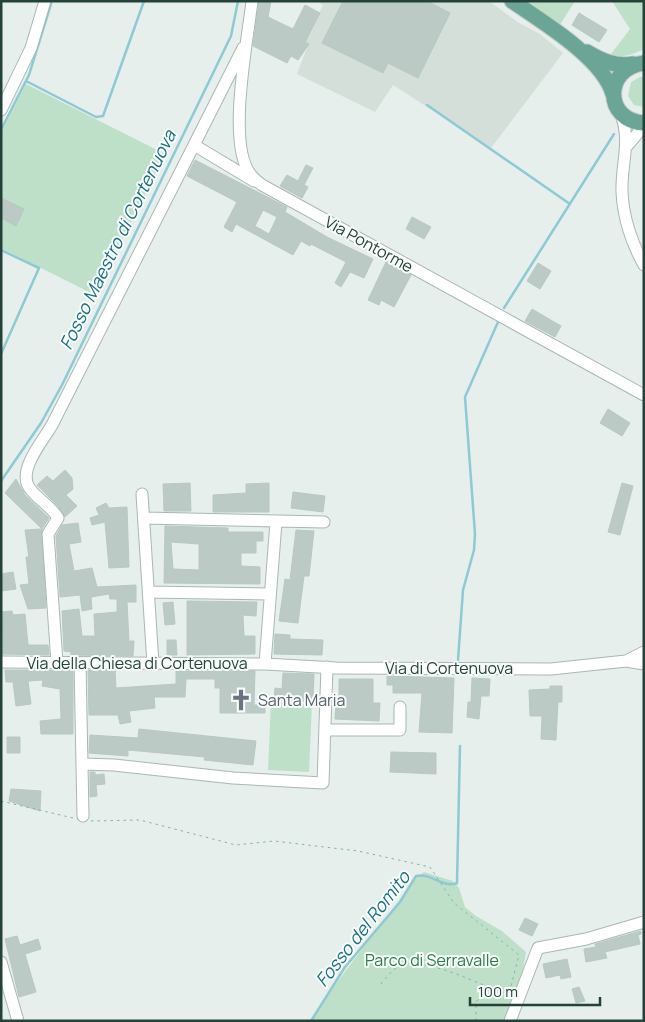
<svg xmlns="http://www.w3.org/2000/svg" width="645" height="1022" font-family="Manrope,sans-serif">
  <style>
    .built { fill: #d4dfda }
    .green { fill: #bfe0c8 }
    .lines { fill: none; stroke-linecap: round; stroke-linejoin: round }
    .stream { stroke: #8ec9d4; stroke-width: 2.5 }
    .building { fill: #bbcac4; stroke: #b8c9c2; fill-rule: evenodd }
    .minor-casing { stroke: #a8b8b2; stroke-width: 13 }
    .major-casing { stroke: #c2cac8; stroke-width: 17 }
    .path { stroke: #86b3a5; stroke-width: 1; stroke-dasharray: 2.5 4; stroke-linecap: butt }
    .minor { stroke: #fff; stroke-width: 11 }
    .major { stroke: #6aa596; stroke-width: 15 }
    .labels { text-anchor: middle; stroke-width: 4; stroke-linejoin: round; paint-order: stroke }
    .street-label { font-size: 16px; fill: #24423a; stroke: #f7fbf9 }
    .worship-label { font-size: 16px; fill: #5b616d; stroke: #f7fbf9; text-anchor: start }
    .park-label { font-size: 16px; fill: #2d7a4b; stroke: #f7fbf9 }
    .water-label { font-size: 18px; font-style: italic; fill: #1c6f80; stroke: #f7fbf9 }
  </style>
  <rect width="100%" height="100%" fill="#e6efeb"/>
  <path class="built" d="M316,1H489L519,23L540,34L563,53L491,148L393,85L375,112L297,74L308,45L305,42L323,5Z"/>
  <path class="green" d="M527,1H575L560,25Z
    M612,1H644V49C635,54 620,59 611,54L630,29Z
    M640,77H644V107L634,105L628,96L631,82Z
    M26,84L165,154L95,295L1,248V133Z
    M271,702L312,704L309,772L268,770Z
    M424,872L453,881L459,888L465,907L476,916L502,931L526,952L523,970L505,1021H310C343,971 381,926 416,878Z"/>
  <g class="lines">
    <path class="stream" d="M26,81L96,117L103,116L144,1
      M427,105L570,204
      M1,130L29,75L52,1
      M1,250L39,268L1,354
      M504,308L614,134
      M1,481L41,423L62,385L231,36L238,1
      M458,660L463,590L474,550L475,534L465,397L498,322
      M311,1021L345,967L400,902L416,876C430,872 444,889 457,883L460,746"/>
  </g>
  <path class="building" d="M259,1H271L268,17L293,29L305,5L320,13L305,42L309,44L298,60L291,56L287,63L253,46Z
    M343,1H427L450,13L418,78L388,63L383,73L322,43Z
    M579,13L607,30L599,42L572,25Z
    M195,160L287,207L285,212L327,237L373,259L364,278L350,272L341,287L335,283L346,262L311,244L310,246L301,241L293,255L236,224L232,232L224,227L237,202L187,176ZM263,210L277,217L269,234L255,226Z
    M306,165L313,168L304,185L308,187L302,198L280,186L287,175L298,181Z
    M1,198L24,209L16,226L1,218Z
    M412,217L431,227L424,239L406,229Z
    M386,262L411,275L394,307L381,300L379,305L368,300Z
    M538,263L551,271L540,289L527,281Z
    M532,309L561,326L555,337L525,321Z
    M608,409L630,423L622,436L600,423Z
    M65,470L72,478L73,489L66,495L77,506L65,517L58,506L37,485L47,476L53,481Z
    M16,479L25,495L49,518L42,529L5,493Z
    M190,483L191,511H164L163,484Z
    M269,483V512H213V495L246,493V484Z
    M622,483L633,486L620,535L608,532Z
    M293,492L325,496L323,512L291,508Z
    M106,503L109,508L127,507L129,567L109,568L105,522L92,525L90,518L99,515L96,508Z
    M78,523L81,542L69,544L74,571L92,568L97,587L136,585V602H127L129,641H134L133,656L71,655V652L64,651L62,611L79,609L82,636H95L94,614L117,612V599H110L109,594L91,597L92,609L82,611L80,595L60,597L56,536L62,525Z
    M165,526L228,528V532H263V541H256V553H241V566L260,567V584L164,583ZM171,542L199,544V570L173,569Z
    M42,529L46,608L28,609L20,585L29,584L26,557H29L25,530Z
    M296,530L314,531L309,576H304L298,623L279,621L285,579L290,580Z
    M13,572L16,589L1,591V574Z
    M187,601L257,602L256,616L243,615L244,636H255V654L187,655Z
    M173,602L175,624L165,625L163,603Z
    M12,611L13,615L25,614L28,645H48L49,655L1,654V638H3L1,612Z
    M275,634L290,635V639L323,640L322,655L274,654Z
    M167,640H176L177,655H167Z
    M5,670H73V734H41L40,721L61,719L60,689L42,686L43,680L28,681L31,704L16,706L13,682H6Z
    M88,670H115L116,688L176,684V671H255L254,705H265V713H220V688H215V679H186L185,697H154L155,708L129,711L131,722L120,724L118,715H89Z
    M283,673L314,674L313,702L274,700L275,688L282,689Z
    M387,676L454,678L452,733L419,732L422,693H393V685H387Z
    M472,678L490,679L489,696H481L479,719L467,717L468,702H471Z
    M339,679H373V703H380L379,721L335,719L336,702H339Z
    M550,686H562V702H558L556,740L541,739L542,716H530L529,690L550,689Z
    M139,729L256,741L253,765L204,760L205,757L128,750V756L89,753L90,735L138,738Z
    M7,737H20V753H7Z
    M391,752L436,753V774L390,772Z
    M90,772H95V775L104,774L105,784L96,785L97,796L90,797Z
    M11,789L41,791L40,811L9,801Z
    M525,918L538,924L532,936L519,930Z
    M641,931V934L638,935L640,944L605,952L607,958L586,962L584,949L596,947L595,944Z
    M17,936L20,945L38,939L41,949L25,954L36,992L19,997L5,939Z
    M567,959L571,977L561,979L560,975L546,978L543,964Z
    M579,987L585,1001L576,1003L572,989Z"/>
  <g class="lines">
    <g class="minor-casing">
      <path id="minor" d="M252,1C248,39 226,145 251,175C254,179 258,182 262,185L644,395
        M243,48L194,145L254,181
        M1,110L31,48L45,1
        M620,112C632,141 621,162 622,192C623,217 632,244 644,265
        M627,146L644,126
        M142,494L153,664
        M144,518L324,522
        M149,592L270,594
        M626,661L644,664
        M1,662L265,664L336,668L551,669L626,661L644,652
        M57,663L48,534L58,518C52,507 39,500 31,490C15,472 43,441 52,425L194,145
        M80,663L83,816
        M265,664L276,522
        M325,730H400V707
        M82,764L114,765L233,778L323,783L327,667
        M1,962L18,1021
        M510,1021L538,948L586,939L644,922"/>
    </g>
    <g class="major-casing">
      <path id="major" d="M512,1C541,21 603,58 613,94
        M587,52C602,61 616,67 633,64
        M644,63C603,68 604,121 644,123"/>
    </g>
    <path class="path" d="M1,801L73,818
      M91,821L140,820L236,845L274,841L358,851L430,867L454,903L519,955L509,994
      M381,984C386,978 391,971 398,967C419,955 467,979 489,987
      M476,1021V1002L489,987L508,994"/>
    <use href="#minor" class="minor"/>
    <use href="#major" class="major"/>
  </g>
  <defs>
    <g id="church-bare" transform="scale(1.725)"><path d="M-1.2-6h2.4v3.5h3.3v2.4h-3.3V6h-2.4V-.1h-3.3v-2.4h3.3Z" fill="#6b7280" stroke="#f7fbf9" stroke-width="2.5" paint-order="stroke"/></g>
  </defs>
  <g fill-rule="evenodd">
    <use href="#church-bare" x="241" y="700"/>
  </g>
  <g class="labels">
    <g class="street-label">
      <text transform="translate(369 244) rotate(29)" y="6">Via Pontorme</text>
      <text x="137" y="669">Via della Chiesa di Cortenuova</text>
      <text x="449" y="674">Via di Cortenuova</text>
    </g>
    <g class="worship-label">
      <text x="258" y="706">Santa Maria</text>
    </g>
    <g class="park-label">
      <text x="432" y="966">Parco di Serravalle</text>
    </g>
    <g class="water-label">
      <text transform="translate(118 240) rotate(-64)" y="6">Fosso Maestro di Cortenuova</text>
      <text transform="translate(363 929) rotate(-52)" y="6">Fosso del Romito</text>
    </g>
  </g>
  <rect width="645" height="1022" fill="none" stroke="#24423a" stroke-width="5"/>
  <path d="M470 997v8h130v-8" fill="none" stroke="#24423a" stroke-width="2.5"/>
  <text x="478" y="997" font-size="15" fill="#24423a" stroke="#f7fbf9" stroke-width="4" paint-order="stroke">100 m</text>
</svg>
